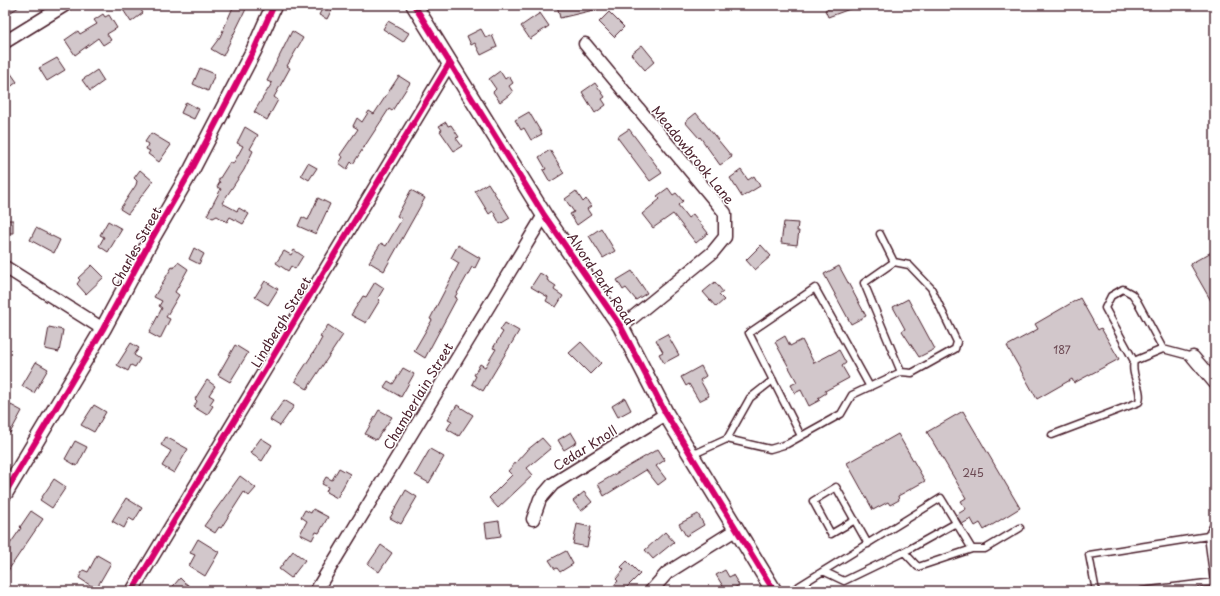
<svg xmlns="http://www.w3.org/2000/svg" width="1220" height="596" font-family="'Playpen Sans',sans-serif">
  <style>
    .building { fill: #d2c7cb; stroke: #4a1f2b }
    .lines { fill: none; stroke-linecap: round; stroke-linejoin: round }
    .service-casing { stroke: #4a1f2b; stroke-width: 9 }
    .minor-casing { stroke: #4a1f2b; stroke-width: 15 }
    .tertiary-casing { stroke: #4a1f2b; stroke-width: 18 }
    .service { stroke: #fff; stroke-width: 6 }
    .minor { stroke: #fff; stroke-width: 12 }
    .tertiary { stroke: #fff; stroke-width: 15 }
    .cycleway-casing { stroke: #fff; stroke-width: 8 }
    .cycleway { stroke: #d6006c; stroke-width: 6 }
    .labels { text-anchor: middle; stroke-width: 3; stroke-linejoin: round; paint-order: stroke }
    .number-label { font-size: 11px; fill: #6c4953 }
    .street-label { font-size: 13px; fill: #4a1f2b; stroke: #fff }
  </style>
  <rect width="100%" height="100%" fill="#fff"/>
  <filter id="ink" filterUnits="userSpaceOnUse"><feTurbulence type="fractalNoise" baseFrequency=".025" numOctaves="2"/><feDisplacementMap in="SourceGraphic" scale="8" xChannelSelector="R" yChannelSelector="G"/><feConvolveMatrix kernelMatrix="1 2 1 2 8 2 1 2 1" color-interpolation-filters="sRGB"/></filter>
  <g filter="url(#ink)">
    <path class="building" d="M5,5H22L5,16Z
      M120,5H138L143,13L131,22Z
      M234,5L247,7L223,56L211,49L220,37Z
      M324,5H334L327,19L319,15Z
      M557,5H597L598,9L560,18Z
      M830,5H858V6L828,17L825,10L831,7Z
      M609,12L624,27L614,37L599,22Z
      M540,13L549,26L530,39L521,26Z
      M103,14L105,17L109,15L117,28L107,34L111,40L103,45L98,38L75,55L65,40L78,31L80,34L97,24L94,20Z
      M388,21L409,33L403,42L383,29Z
      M481,29L486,38L492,35L497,47L481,55L475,43L471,45L467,36Z
      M292,31L303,38L287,66L290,68L274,97L278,100L267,120L254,112L272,83L267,81Z
      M642,45L655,61L645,70L631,54Z
      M57,58L65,70L47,81L39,68Z
      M200,68L215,74L208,91L193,84Z
      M97,70L104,81L90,91L82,80Z
      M500,71L505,79L509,76L513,83L509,86L513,92L500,102L493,92L496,89L489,79Z
      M10,72L17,82L5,91V76Z
      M399,76L410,83L392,111L389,109L353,164L351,162L347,169L339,163L343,157L340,155L358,129L353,126L357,118L362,122L369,111L374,114Z
      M595,83L605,97L602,99L606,105L595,113L582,92Z
      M186,102L199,109L194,119L181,113Z
      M529,112L542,134L531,140L524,128L521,130L515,120Z
      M696,113L732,157L720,165L700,137L699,138L685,122Z
      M446,122L448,126L451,125L459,137L456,138L462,146L454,151L440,131L442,130L439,126Z
      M245,127L258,135L250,149L253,151L244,170L222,203L237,211L239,208L249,214L243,224L230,217L227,222L217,216L213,218L207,215L221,189L217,187L220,182L218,181L230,162L233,164L243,146L237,143Z
      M629,129L662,173L650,181L617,137Z
      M151,133L171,145L159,162L148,154L150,151L146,149L148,144L145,142Z
      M550,150L564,173L550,182L543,170L546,169L539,157Z
      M308,163L317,168L309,180L301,175Z
      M140,170L153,181L128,214L120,209L136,185L137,181L134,178Z
      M741,170L748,180L754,176L760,186L742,197L730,178Z
      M488,183L510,218L500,224L493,211L489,214L475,191Z
      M668,188L673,195L676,193L683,201L678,205L688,218L693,214L708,233L696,243L673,214L653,228L642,214L660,199L657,196Z
      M411,190L425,198L384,271L369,262L381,243L386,246L402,219L397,216Z
      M576,191L583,202L586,199L591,206L587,209L591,215L577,225L570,214L574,212L565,199Z
      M318,198L330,204L316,234L298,226L302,217L308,220Z
      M5,220H13V233H5Z
      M108,221L122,229L108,252L99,246L104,237L100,235Z
      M784,222L798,223L797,231H799L797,245L781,243Z
      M36,228L60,240L54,253L30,240Z
      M601,228L615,251L603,258L589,236Z
      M458,245L480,258L475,268L472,267L455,297L457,298L425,358L414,351L432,320L430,319L459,263L451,258Z
      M761,245L771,256L755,270L746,260Z
      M194,248L204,254L199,264L189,259Z
      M294,250L303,256L295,269L291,266L288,271L276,263L284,251L291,255Z
      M1215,250V308L1190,264Z
      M178,262L188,269L175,292L179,295L166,317L170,319L160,339L149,333L162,308L159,306L162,301L154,297L172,267L174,268Z
      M92,265L104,277L86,294L77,284L80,280L78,278Z
      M839,266L866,316L851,324L824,274Z
      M632,271L647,293L636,300L626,288L623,290L617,280Z
      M540,273L548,278L547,280L556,286L554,290L563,296L556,307L546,301L548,297L531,287Z
      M265,281L278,289L268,305L255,297Z
      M375,282L384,288L378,298L380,300L366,323L351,315L363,296L366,297Z
      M715,282L723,292L719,295L724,300L716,307L703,292Z
      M1080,298L1098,330L1101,328L1119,359L1074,383L1072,379L1037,399L1007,346L1038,329L1035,324Z
      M908,299L935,349L919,357L902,331L905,329L893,307Z
      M505,323L519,331L483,391L472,384L476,376L474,375L480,364L485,367L496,349L493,348L503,332L500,330Z
      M328,325L343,335L307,389L295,381L317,347L322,338L320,337Z
      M49,327L63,330L59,352L45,349Z
      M667,334L679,355L664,363L659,354L663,352L656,340Z
      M785,336L790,346L802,340L814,363L839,350L846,363L842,366L849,378L825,391L826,393L818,398L820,400L809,406L801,390L795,393L791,385L797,382L775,342Z
      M581,342L601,363L590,374L569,353Z
      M131,343L139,348L134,355L140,359L135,367L131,365L128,371L117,365Z
      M235,345L248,353L230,382L218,375Z
      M36,362L48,369L34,393L22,386Z
      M701,366L706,376L700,380L709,396L699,401L689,384L686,386L681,377Z
      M403,368L414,374L401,397L384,387L388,381L393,384Z
      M207,380L215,386L209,395L214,398L210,404L213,406L207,415L194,407L197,401L195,399Z
      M625,398L631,410L618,417L612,406Z
      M284,400L294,406L280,426L270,420Z
      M11,405L22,411L10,433L5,430V415Z
      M94,405L106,412L94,432L81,425Z
      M457,405L473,415L459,436L447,429L452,421L448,419Z
      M379,410L392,417L376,440L365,434Z
      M963,411L1020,508L984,530L980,523L975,526L971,519L962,524L956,515L966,509L961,501L966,498L927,432Z
      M571,432L577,442L564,450L558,440Z
      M898,434L925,481L898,496L899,500L890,505L888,502L873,510L847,463Z
      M166,437L188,449L174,473L162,466L171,451L161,445Z
      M261,438L272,445L262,461L250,453Z
      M542,438L551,448L527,468L533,475L498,508L489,498L512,475L508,471L526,451Z
      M75,441L87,447L77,466L65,459Z
      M430,449L444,457L429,483L415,475Z
      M658,449L665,460L656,466L666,479L658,485L646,470L604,496L598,484Z
      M339,468L350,474L337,498L326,492L328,487L322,484L326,477L332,480Z
      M240,476L256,488L249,496L244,492L221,528L219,527L215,533L204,526Z
      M54,479L66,487L52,508L40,500Z
      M406,490L417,497L401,524L390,518Z
      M584,492L592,502L581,511L573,501Z
      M126,498L142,508L134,521L129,518L124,528L112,521Z
      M313,509L328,517L319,533L316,532L312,540L300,534L307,521L301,517L305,510L311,513Z
      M31,511L43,519L5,575V548L9,543L10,544L21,528L20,527Z
      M698,514L704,525L686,536L679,524Z
      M499,521L501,536L487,538L485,523Z
      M577,524L591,527L587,547L573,544Z
      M665,532L674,542L653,559L645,550Z
      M198,539L219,552L205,576L189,566L195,555L190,553Z
      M381,545L392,553L379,572L368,564Z
      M293,551L305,560L291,578L279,569Z
      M566,551L573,564L560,572L557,568L555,569L549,560Z
      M97,555L111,563L96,589L79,578L83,570L88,572Z
      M627,561L640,574L623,591H609L618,581L616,579L624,570L621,567Z
      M725,570L729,577L733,575L739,585L729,591H726L716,575Z
      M180,578L184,582L196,591H169Z"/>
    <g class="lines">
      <g class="service-casing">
        <path id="service" d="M894,262L864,283L901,372
          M1134,361L1105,308L1111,296L1123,289L1132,294L1137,301L1163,349
          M1052,435L1139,402C1143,388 1130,376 1134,361L1163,349L1193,357
          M801,436L749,333L815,288L870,387
          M727,439L750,398L773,380
          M692,455L727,439L770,449L787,444L841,414L852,395L901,372L912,373L955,349L957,342L931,288L909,265L894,262L880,234
          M855,520L831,534L813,501L836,487L868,544
          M972,549H985L1020,528
          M904,552L956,523
          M791,591L941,498L972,549L918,567L904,552L844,581L823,571
          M1096,591L1089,555L1208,536
          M1142,591L1214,582L1208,536L1215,523"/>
      </g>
      <g class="minor-casing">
        <path id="minor" d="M5,42L65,5
          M585,44L725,213V237L712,253L621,327
          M5,267L103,329
          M1193,357L1215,383
          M533,519L540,499L553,484L666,414
          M132,591L449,64
          M316,591L544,215
          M651,591L667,573L737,529"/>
      </g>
      <g class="tertiary-casing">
        <path id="tertiary" d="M414,5L544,215L621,327L666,414L774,591
          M5,493L103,329L152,238L192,169L254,50L274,5"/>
      </g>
      <use href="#service" class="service"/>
      <use href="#minor" class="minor"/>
      <use href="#tertiary" class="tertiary"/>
      <g class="cycleway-casing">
        <path id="cycleway" d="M414,5L544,215L621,327L666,414L774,591
          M5,493L103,329L152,238L192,169L254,50L274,5
          M132,591L449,64"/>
      </g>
      <use href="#cycleway" class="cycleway"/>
    </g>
  </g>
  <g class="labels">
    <g class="number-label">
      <text x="1062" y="354">187</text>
      <text x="973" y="477">245</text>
    </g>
    <g class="street-label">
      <text transform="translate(693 155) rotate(51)" y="5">Meadowbrook Lane</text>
      <text transform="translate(136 247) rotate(-61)" y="5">Charles Street</text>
      <text transform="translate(601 279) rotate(56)" y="5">Alvord Park Road</text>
      <text transform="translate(281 322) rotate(-59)" y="5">Lindbergh Street</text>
      <text transform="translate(418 396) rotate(-59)" y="5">Chamberlain Street</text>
      <text transform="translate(585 448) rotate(-32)" y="5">Cedar Knoll</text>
    </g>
  </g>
  <rect width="1220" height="596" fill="none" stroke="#fff" stroke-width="20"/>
  <rect x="10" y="10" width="1200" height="576" fill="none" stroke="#4a1f2b" stroke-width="1.5" filter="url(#ink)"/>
</svg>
